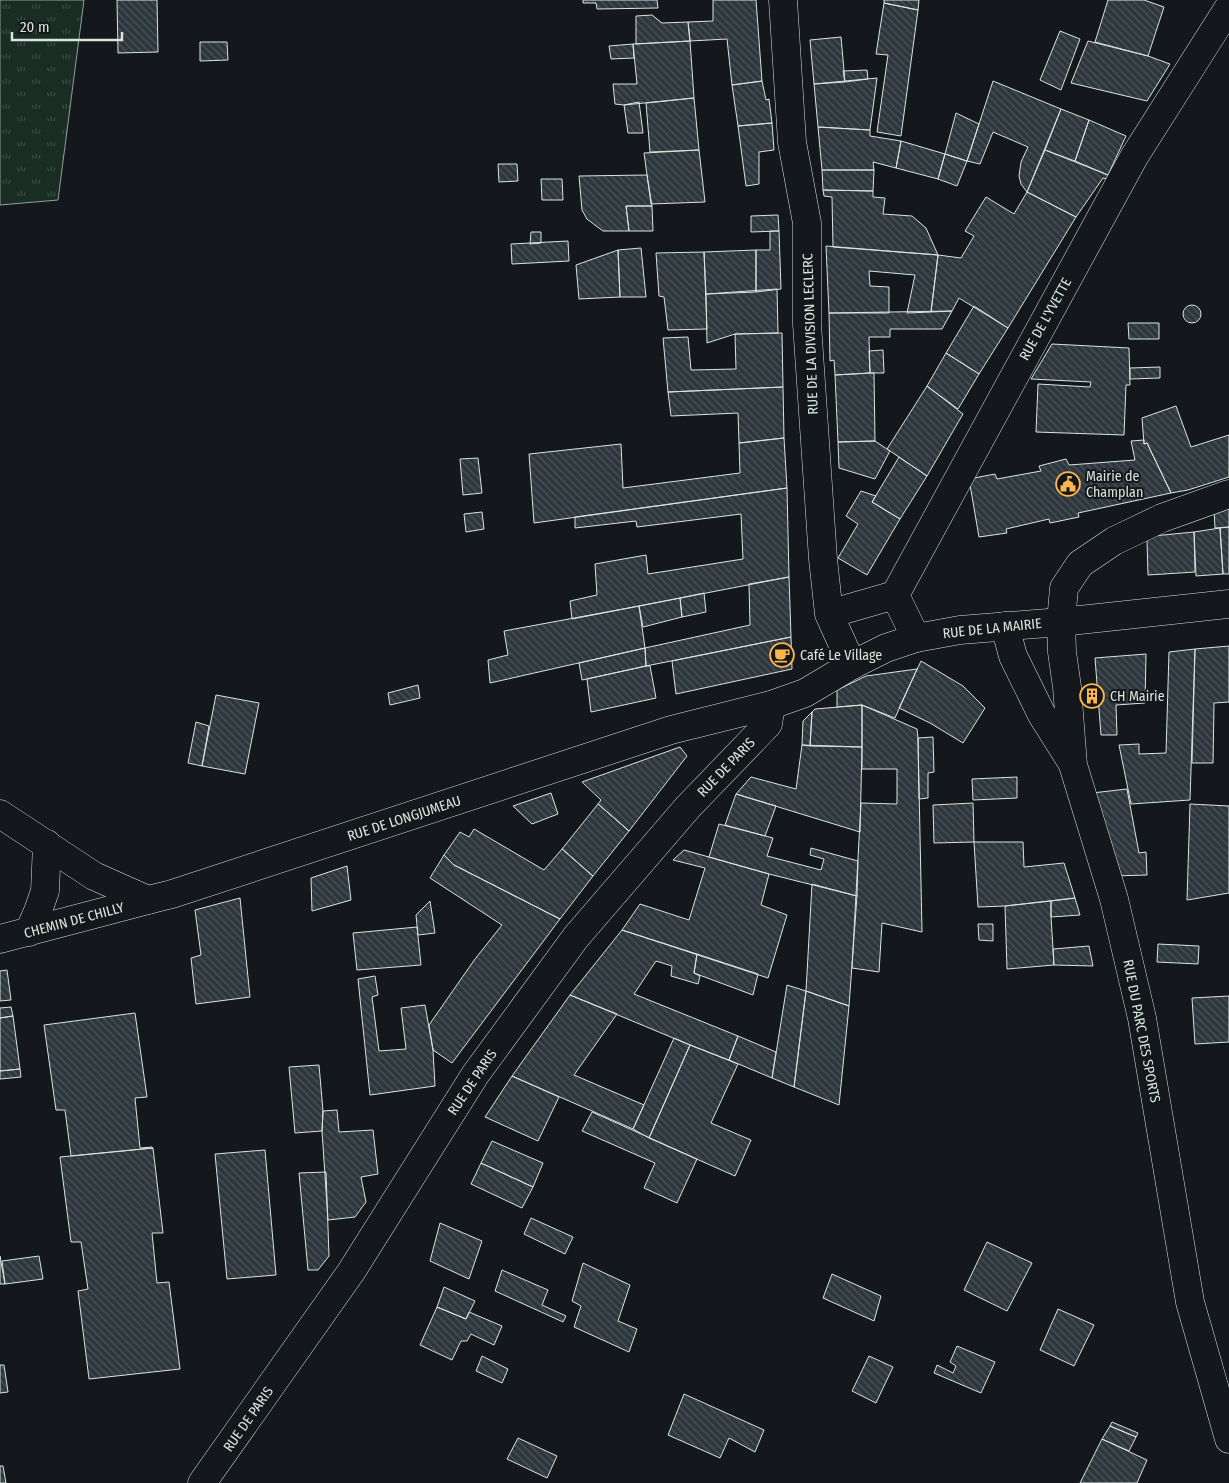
<svg xmlns="http://www.w3.org/2000/svg" width="1229" height="1483" font-family="'Fira Sans Condensed',sans-serif">
  <style>
    .grass { fill: url(#grass-tufts); stroke: #939e99 }
    .building { fill: url(#building-back-hatch); stroke: #d8e6dc }
    .lines { fill: none; stroke-linecap: round; stroke-linejoin: round }
    .minor-casing { stroke: #d8e6dc; stroke-width: 29 }
    .tertiary-casing { stroke: #d8e6dc; stroke-width: 29 }
    .secondary-casing { stroke: #d8e6dc; stroke-width: 29 }
    .minor { stroke: #14181c; stroke-width: 28 }
    .tertiary { stroke: #14181c; stroke-width: 28 }
    .secondary { stroke: #14181c; stroke-width: 28 }
    .labels { text-anchor: middle; stroke-width: 4; stroke-linejoin: round; paint-order: stroke }
    .street-label { font-size: 14px; fill: #d8e6dc; stroke: #14181c }
    .poi-label { font-size: 14px; fill: #d8e6dc; stroke: #14181c; text-anchor: start }
  </style>
  <defs>
    <pattern id="grass-tufts" width="24" height="20" patternUnits="userSpaceOnUse" patternTransform="scale(1.25)"><rect width="24" height="20" fill="#1a2d24"/><path d="M3 7l-1-3M5 7V3M7 7l1-3M15 17l-1-3M17 17v-4M19 17l1-3" fill="none" stroke="#3b4b43"/></pattern>
    <pattern id="building-back-hatch" width="6" height="6" patternUnits="userSpaceOnUse" patternTransform="scale(1.25)"><rect width="6" height="6" fill="#2c363c"/><path d="M-1 5l2 2M0 0l6 6M5-1l2 2" fill="none" stroke="#4a5358"/></pattern>
  </defs>
  <rect width="100%" height="100%" fill="#14181c"/>
  <path class="grass" d="M0,0H84L58,200L0,205Z"/>
  <path class="building" d="M117,0H157L158,52L118,53Z
    M583,0H657L658,8L597,9L596,3H583Z
    M713,0H756L762,81L732,85L727,39L690,41L688,22L713,21Z
    M884,0H919L918,10L884,3Z
    M1108,0H1144L1164,7L1148,56L1095,42Z
    M884,3L918,10L901,136L877,132L888,55L876,54Z
    M652,15L662,23L688,22L690,41L636,44V16Z
    M1060,31L1080,39L1061,90L1040,80Z
    M841,37L845,82L814,84L810,40Z
    M690,41L694,98L624,105L615,104L613,84H637L633,44Z
    M1088,41L1148,56L1170,64L1147,101L1071,83Z
    M200,42H227L228,60L200,61Z
    M633,44L634,58L611,59L609,46Z
    M867,70L868,79L845,82L843,71Z
    M877,78L870,130L818,127L814,84Z
    M762,81L766,100L769,99L772,123L738,126L732,85Z
    M993,81L1061,109L1027,192L1021,184L1019,176L1021,162L1028,147L993,132L980,164L967,161Z
    M694,98L699,150L650,152L646,103Z
    M639,102L643,133H628L624,105Z
    M1061,109L1089,120L1075,161L1045,150Z
    M956,113L979,124L967,161L945,154Z
    M1089,120L1126,136L1108,175L1075,161Z
    M772,123L774,150L759,152V184L746,186L738,126Z
    M818,127L870,130V136L901,141L896,168L873,162L874,170H822Z
    M901,141L945,154L938,179L896,168Z
    M699,150L705,202L651,204L644,153Z
    M1045,150L1108,175L1107,179L1103,178L1076,217L1027,192Z
    M945,154L967,161L957,186L938,179Z
    M498,164H517L518,181L499,182Z
    M822,170H874L873,191L823,190Z
    M647,175L652,206H626L629,231H603L587,219L582,210L579,176Z
    M541,179H562L563,200H542Z
    M823,190L873,191V197L885,198L883,214L912,216L926,228L938,255L833,247L832,197L824,196Z
    M1027,192L1076,217L1008,328L959,298L952,311L931,312L938,255L961,258L974,236L965,231L986,197L1014,214Z
    M626,206H652L653,231H629Z
    M778,215L779,231L751,232V216Z
    M770,231H779L781,289L756,292V250H770Z
    M531,232H541V243L530,244Z
    M568,241L569,261L512,264L511,244Z
    M826,246L938,255L931,312L907,313L915,275L869,271L870,286L889,287V313H829Z
    M641,248L646,297H620L618,250Z
    M618,250L620,297L579,299L576,265Z
    M756,250V292L706,294L704,252Z
    M704,252L707,329L668,330L664,297L659,296L656,253Z
    M777,289L778,333L735,334L707,343L706,294Z
    M1183 314a9 9 0 1 1 18 0a9 9 0 1 1-18 0Z
    M974,306L1008,328L979,374L946,353Z
    M952,311L942,329H890V337H869L870,373L835,375L834,360L830,361L829,313Z
    M1128,323H1159V339H1129Z
    M782,333L783,387L668,392L663,338L688,337L691,370L736,369L735,334Z
    M1052,344L1129,348L1130,385H1126L1124,435L1036,432L1038,384L1090,387L1091,382L1031,379Z
    M883,350L884,373H870L869,351Z
    M946,353L979,374L958,409L927,386Z
    M1160,367V378L1130,379V368Z
    M870,373H874L875,441L838,442L835,375Z
    M927,386L963,414L927,476L887,449Z
    M783,387L784,438L739,443L738,413L671,416L668,392Z
    M1176,406L1191,447L1229,435V477L1188,490L1171,493L1147,443L1144,444L1142,418Z
    M784,438L787,488L534,523L529,454L621,444L623,488L740,473L739,443Z
    M1144,440V444L1147,443L1171,493L1078,513L1079,517L1050,523L1049,519L1006,529L1007,533L979,537L969,479L995,474L997,479L1041,471L1039,466L1066,459L1069,465L1135,460L1131,441Z
    M875,441L890,451L875,479L839,468L838,442Z
    M899,457L927,476L900,519L872,502Z
    M478,458L482,493L463,495L460,459Z
    M787,488L789,577L572,619L570,601L597,595L595,564L646,555L648,574L743,559L741,514L637,527L636,521L575,528V517Z
    M861,491L876,496L872,502L900,519L867,575L838,558L858,524L846,516Z
    M1229,504V527L1215,528L1214,509Z
    M482,512L484,529L466,532L464,514Z
    M1229,527V574H1223L1220,528Z
    M1220,528L1223,574L1196,576L1194,532Z
    M1194,532L1195,572L1148,575L1147,540L1153,536Z
    M789,577L791,637L646,666L645,648L750,625L749,584Z
    M704,593L706,612L682,617L680,598Z
    M680,598L682,617L643,627L639,606Z
    M639,606L645,648L490,683L488,660L508,655L504,631Z
    M791,637L792,669L676,694L672,661Z
    M1229,646V702L1214,703L1213,763H1192L1195,649Z
    M645,648L646,666L582,680L579,663Z
    M1195,649L1190,800L1131,804L1119,745L1139,744V754L1166,753L1169,652Z
    M1146,654L1145,703L1116,705L1117,735H1101L1095,658Z
    M921,661L963,686L985,708L963,743L930,723L899,708Z
    M646,666H650L656,698L591,712L587,679Z
    M917,669L895,718L862,705L837,707V690L866,676Z
    M418,685L420,698L390,705L388,693Z
    M1097,688L1099,704L1087,705L1086,689Z
    M216,695L259,703L245,774L202,766Z
    M862,705L917,729L918,738L922,932L882,923L879,972L852,968L861,803L897,804V769H862Z
    M862,705V747L810,746L812,712L815,709Z
    M812,712L810,746L802,745L803,721Z
    M196,722L209,726L202,766L188,763Z
    M933,737L934,772L928,773V798L919,799L918,738Z
    M802,745L862,747L860,832L736,794L751,777L796,789Z
    M680,747L687,756L629,831L598,804L601,800L582,782Z
    M1017,777V798L973,800L972,779Z
    M1127,789L1139,853L1146,852L1147,875L1113,876L1092,793Z
    M551,793L558,814L532,824L513,806Z
    M736,794L776,806L765,836L725,825Z
    M973,803L974,842L934,843L933,805Z
    M598,804L629,831L593,876L562,849Z
    M1190,804L1229,806V893L1187,900Z
    M719,824L773,838L767,856L821,870L824,859L810,855L811,848L858,861L857,896L769,874L709,857Z
    M474,829L544,870L562,849L593,876L560,919L454,865L444,855L460,832L469,837Z
    M974,842H1023L1024,867L1064,863L1075,898L1005,906L978,907Z
    M684,850L769,874L761,905L787,915L768,978L622,930L640,904L689,920L705,868L673,860Z
    M444,855L454,865L560,919L452,1063L433,1050L429,1025L475,959L502,925L430,878Z
    M347,866L351,900L312,911L311,878Z
    M812,884L857,896L849,1006L806,991Z
    M240,898L250,997L196,1004L191,958L201,955L195,910Z
    M1075,898L1080,915L1051,917V901Z
    M430,901L435,933L418,935L416,915Z
    M1051,901V917L1054,965L1007,969L1005,906Z
    M978,924H993V941L979,940Z
    M417,927L421,965L357,970L353,933Z
    M622,930L697,954L694,973L700,976L698,984L671,976L672,966L656,961L634,994L738,1036L729,1060L690,1045L570,995Z
    M1158,944L1199,946L1198,964L1157,962Z
    M1089,946L1093,966L1054,965L1053,949Z
    M697,954L758,974L753,995L694,973Z
    M7,970L11,1000L0,1001V971Z
    M375,976L378,995L372,997L379,1051L406,1049L401,1008L425,1005L433,1050L435,1086L370,1095L358,979Z
    M787,985L806,991L794,1087L772,1078Z
    M806,991L849,1006L839,1105L794,1087Z
    M570,995L617,1014L574,1075L644,1105L633,1129L512,1076Z
    M1229,996V1042L1195,1044L1192,998Z
    M11,1007L13,1016L0,1018V1008Z
    M135,1013L147,1097L135,1098L140,1148L152,1147L153,1148L71,1156L65,1110H56L44,1025Z
    M13,1016L20,1069L0,1071V1018Z
    M738,1036L776,1052L772,1078L729,1060Z
    M674,1038L690,1045L649,1138L633,1129Z
    M690,1045L738,1064L711,1123L751,1140L735,1176L649,1138Z
    M319,1065L323,1111L322,1131L295,1133L289,1067Z
    M20,1069L21,1077L0,1079V1071Z
    M512,1076L559,1097L538,1141L485,1117Z
    M337,1110L339,1132L373,1130L378,1174L361,1177L366,1202L355,1217L328,1220L322,1131L323,1111Z
    M592,1112L697,1159L677,1203L644,1188L655,1163L582,1131Z
    M492,1141L543,1163L533,1187L481,1163Z
    M153,1148L163,1233H152L157,1283L169,1282L180,1369L89,1379L78,1291L88,1289L81,1242H71L60,1157Z
    M265,1150L276,1275L227,1279L215,1154Z
    M481,1163L533,1187L522,1208L471,1184Z
    M326,1172L329,1256L318,1270H308L299,1173Z
    M531,1218L573,1237L565,1254L524,1234Z
    M440,1223L482,1241L469,1279L430,1261Z
    M987,1242L1032,1263L1007,1311L964,1290Z
    M0,1256L5,1284H0Z
    M39,1256L43,1279L5,1284L2,1261Z
    M583,1263L630,1285L618,1321L637,1329L629,1352L574,1327L581,1306L572,1301Z
    M502,1270L548,1290L542,1305L566,1316L563,1322L495,1291Z
    M832,1274L881,1296L874,1321L823,1298Z
    M444,1287L475,1301L466,1319L437,1307Z
    M437,1307L466,1319L469,1312L502,1326L494,1345L471,1334L467,1341H461L452,1360L420,1345Z
    M1058,1309L1094,1325L1074,1366L1040,1350Z
    M957,1346L995,1362L981,1393L934,1373L937,1365L953,1373L956,1366L950,1362Z
    M482,1356L508,1369L502,1383L476,1371Z
    M869,1356L893,1367L876,1403L852,1391Z
    M0,1365H4L8,1392L0,1393Z
    M684,1394L764,1430L755,1452L729,1438L720,1458L668,1435Z
    M1112,1422L1138,1433L1136,1437L1110,1426Z
    M1110,1426L1136,1437L1129,1451L1102,1439Z
    M518,1438L557,1456L547,1478L507,1459Z
    M1102,1439L1147,1460L1137,1483H1080Z
    M0,1466H3L6,1483H0Z"/>
  <g class="lines">
    <g class="minor-casing">
      <path id="minor" d="M783,0L792,142L807,223V324L823,559L829,614L852,665
        M1229,494L1162,518L1114,541L1080,564L1064,588L1061,622L1062,652L1067,687L1073,765L1114,899L1142,1018L1190,1302L1229,1439
        M829,614L895,595
        M1005,626L1013,656L1042,715L1071,761
        M916,638L895,595L1134,157L1229,7
        M29,932L38,911L45,891L47,844
        M0,939L148,900"/>
    </g>
    <g class="tertiary-casing">
      <path id="tertiary" d="M202,1483L351,1272L475,1075L576,937L688,807L768,724L771,705"/>
    </g>
    <g class="secondary-casing">
      <path id="secondary" d="M0,814L94,876L148,900L172,894L671,730L771,705L805,693L852,665L886,648L916,638L960,630L1061,622L1229,604"/>
    </g>
    <use href="#minor" class="minor"/>
    <use href="#tertiary" class="tertiary"/>
    <use href="#secondary" class="secondary"/>
  </g>
  <defs>
    <g id="civic-ring" transform="scale(1.25)"><circle r="9.5" fill="#14181c" stroke="#ffb74d" stroke-width="1.5"/><path d="M-.6-6.5H3V-4.5H.6V-3L4-1V1h2V6H-6V1h2V-1L-.6-3ZM-1.2 2.5V6h2.4V2.5Z" fill="#ffb74d"/></g>
    <g id="cafe-ring" transform="scale(1.25)"><circle r="9.5" fill="#14181c" stroke="#ffb74d" stroke-width="1.5"/><path d="M-5.5-4.5H6V0H3Q3 3.5 0 3.5H-2.5Q-5.5 3.5-5.5 0ZM3-3.2v2h1.7v-2ZM-6 4.5H4V6H-6Z" fill="#ffb74d"/></g>
    <g id="building-ring" transform="scale(1.25)"><circle r="9.5" fill="#14181c" stroke="#ffb74d" stroke-width="1.5"/><path d="M-4-6H4V6H1V3H-1V6H-4ZM-2.5-4.3h1.7v1.8h-1.7ZM.8-4.3h1.7v1.8H.8ZM-2.5-1h1.7V.8h-1.7ZM.8-1h1.7V.8H.8Z" fill="#ffb74d"/></g>
  </defs>
  <g fill-rule="evenodd">
    <use href="#civic-ring" x="1068" y="484"/>
    <use href="#cafe-ring" x="782" y="655"/>
    <use href="#building-ring" x="1092" y="696"/>
  </g>
  <g class="labels">
    <g class="street-label">
      <text transform="translate(1045 319) rotate(-61)" y="5">RUE DE L'YVETTE</text>
      <text transform="translate(810 334) rotate(-92)" y="5">RUE DE LA DIVISION LECLERC</text>
      <text transform="translate(992 628) rotate(-6)" y="5">RUE DE LA MAIRIE</text>
      <text transform="translate(726 767) rotate(-46)" y="5">RUE DE PARIS</text>
      <text transform="translate(404 818) rotate(-18)" y="5">RUE DE LONGJUMEAU</text>
      <text transform="translate(74 920) rotate(-15)" y="5">CHEMIN DE CHILLY</text>
      <text transform="translate(1142 1031) rotate(79)" y="5">RUE DU PARC DES SPORTS</text>
      <text transform="translate(472 1082) rotate(-56)" y="5">RUE DE PARIS</text>
      <text transform="translate(248 1419) rotate(-55)" y="5">RUE DE PARIS</text>
    </g>
    <g class="poi-label">
      <text x="1086" y="481">Mairie de<tspan x="1086" dy="16">Champlan</tspan></text>
      <text x="800" y="660">Café Le Village</text>
      <text x="1110" y="701">CH Mairie</text>
    </g>
  </g>
  <path d="M12 32v8h110v-8" fill="none" stroke="#d8e6dc" stroke-width="2.5"/>
  <text x="20" y="32" font-size="15" fill="#d8e6dc" stroke="#14181c" stroke-width="4" paint-order="stroke">20 m</text>
</svg>
